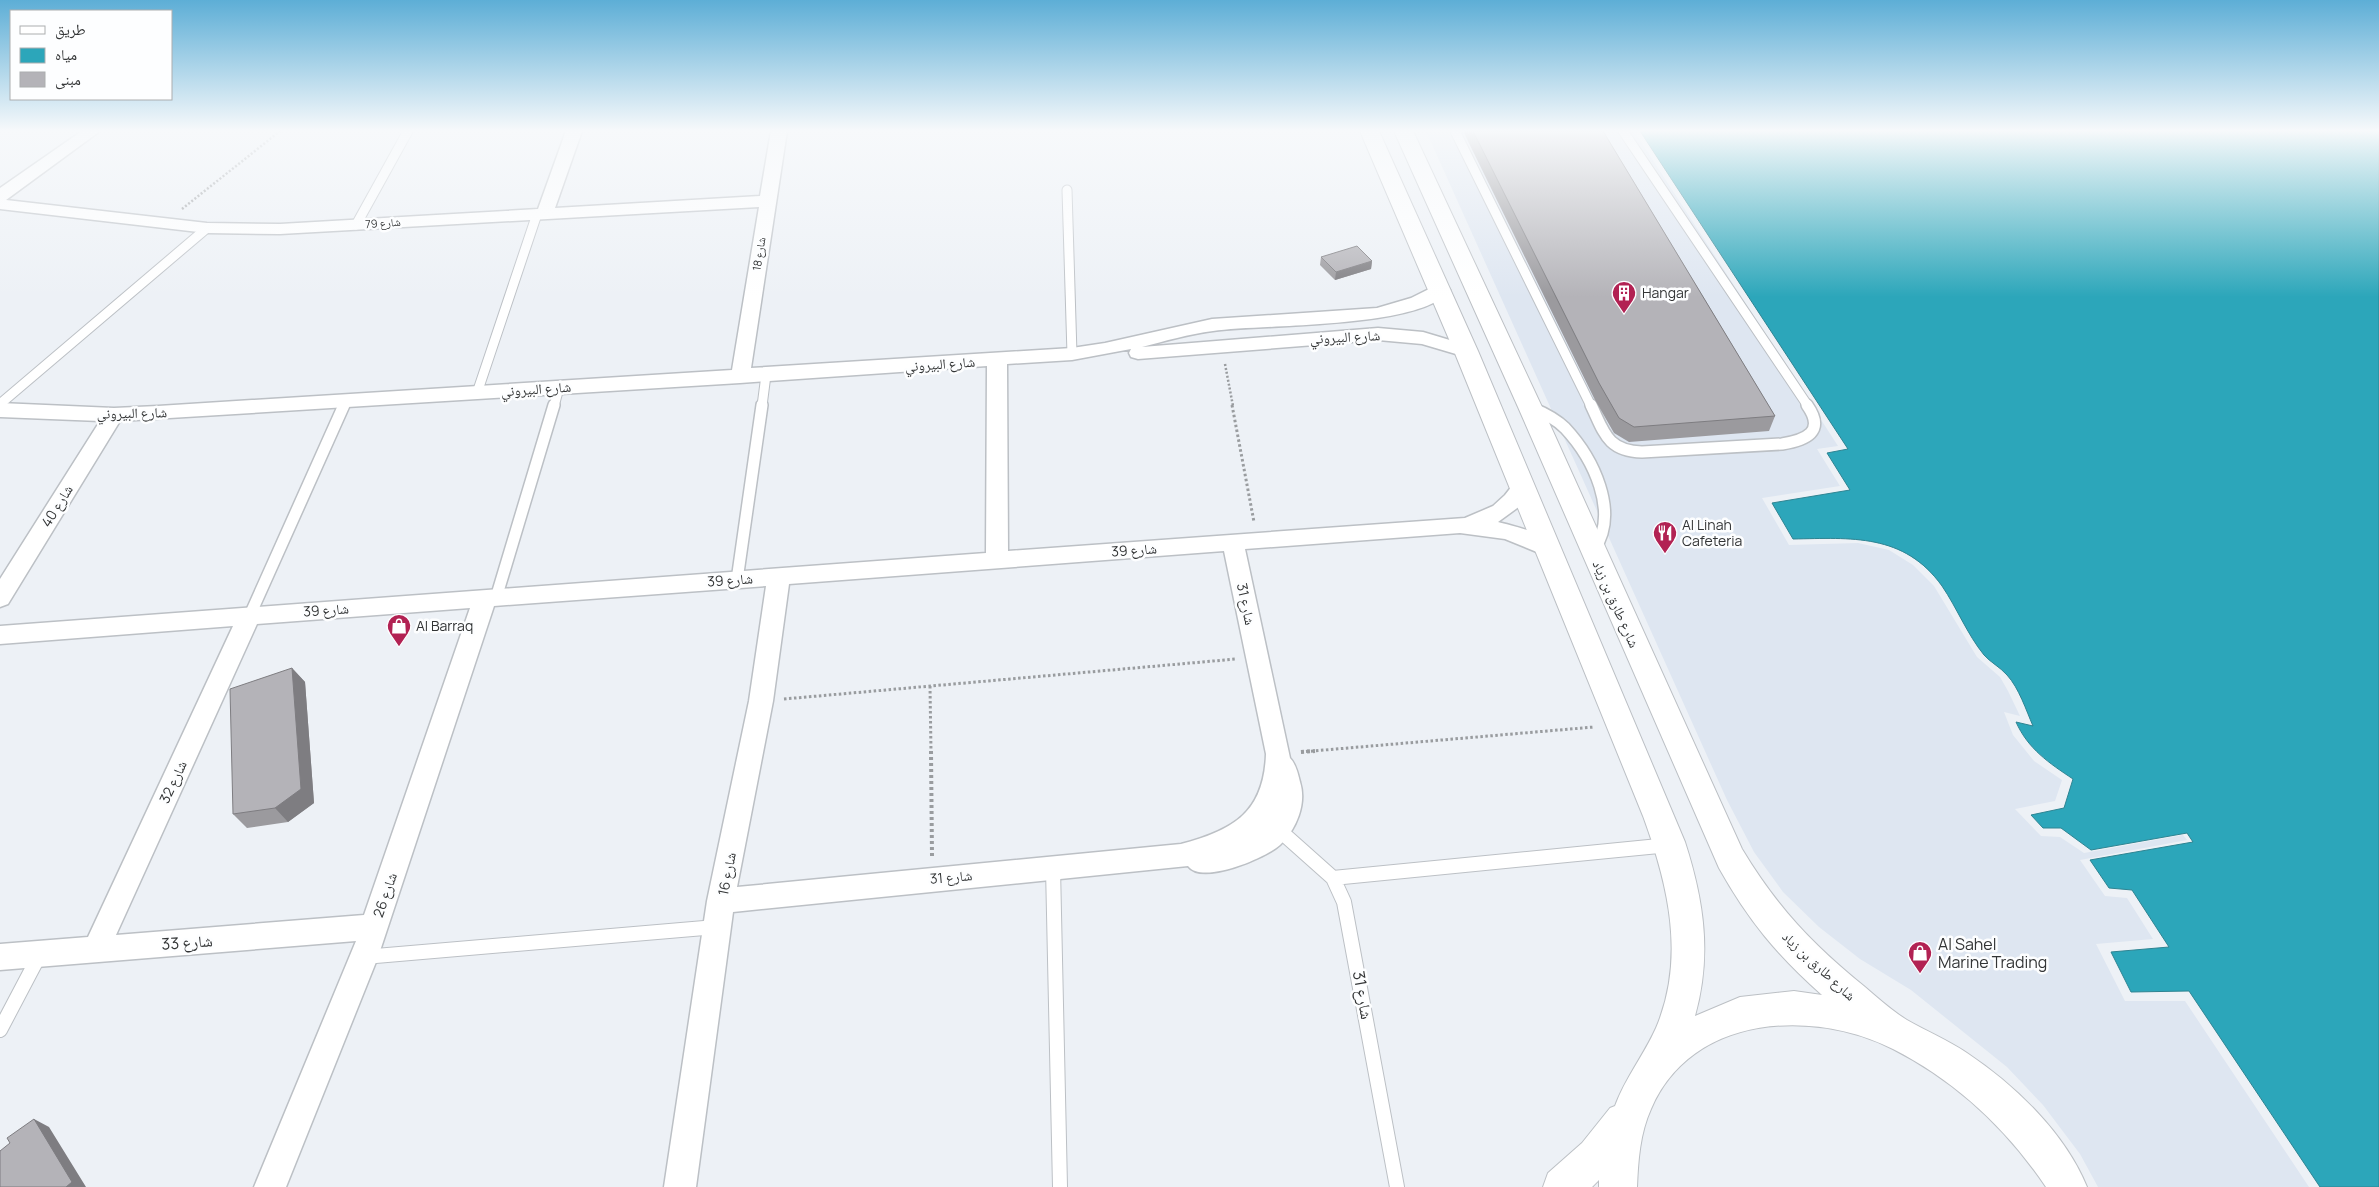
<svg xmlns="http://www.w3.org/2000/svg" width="2379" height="1187" font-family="Manrope,'Noto Naskh Arabic',sans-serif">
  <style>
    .built { fill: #dee6f1 }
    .water { fill: #2ca6ba; stroke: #2e8492 }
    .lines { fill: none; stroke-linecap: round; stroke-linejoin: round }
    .service-far2-casing { stroke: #bcc0c5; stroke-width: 11 }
    .service-far1-casing { stroke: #bcc0c5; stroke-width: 14 }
    .service-casing { stroke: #bcc0c5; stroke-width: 16 }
    .minor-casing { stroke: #bcc0c5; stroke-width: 3 }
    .secondary-casing { stroke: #bcc0c5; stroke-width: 2 }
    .path-far2 { stroke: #999c9f; stroke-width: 2.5; stroke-dasharray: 2 2; stroke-linecap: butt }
    .path-far1 { stroke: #999c9f; stroke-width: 3; stroke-dasharray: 2.5 2.5; stroke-linecap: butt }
    .path { stroke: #999c9f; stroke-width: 4; stroke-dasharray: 3 3; stroke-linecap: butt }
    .service-far2 { stroke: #fff; stroke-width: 9 }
    .service-far1 { stroke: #fff; stroke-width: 11 }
    .service { stroke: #fff; stroke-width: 14 }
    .minor { fill: #fff; fill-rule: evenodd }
    .secondary { fill: #fff; fill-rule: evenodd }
    .wall { fill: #9b9a9e }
    .shaded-wall { fill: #7e7d81 }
    .building { fill: #b4b3b8; stroke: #7e7d81 }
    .labels { text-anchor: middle; stroke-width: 5; stroke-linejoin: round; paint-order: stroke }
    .far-street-label { font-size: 11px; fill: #333536; stroke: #fdfeff }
    .poi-label { font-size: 14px; fill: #333536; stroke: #fdfeff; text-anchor: start }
    .street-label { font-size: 14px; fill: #333536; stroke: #fdfeff }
    .near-street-label { font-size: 16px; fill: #333536; stroke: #fdfeff }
    .near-poi-label { font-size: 16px; fill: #333536; stroke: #fdfeff; text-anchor: start }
  </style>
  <rect width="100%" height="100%" fill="#edf1f6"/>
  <path class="built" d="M1426,131H1634L1838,446L1817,449L1840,486L1762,498L1789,545L1858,543L1889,550L1913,565L1934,586L1977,657L2000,677L2008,691L2020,716L2004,712L2013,735L2034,761L2062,780L2055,801L2015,809L2041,836L2060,837L2084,853L2183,835L2187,840L2080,860L2105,896L2127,898L2153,939L2096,944L2125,1001H2185L2309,1187H2098L2080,1154L2043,1105L2007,1067L1911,990L1860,959L1819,927L1783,892L1754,852L1727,800Z"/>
  <path class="water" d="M1640,131H2379V1187H2320L2189,991L2131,992L2111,952L2169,947L2132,890L2109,888L2090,860L2193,842L2187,833L2091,850L2061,828H2043L2031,815L2064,808L2073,779C2049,763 2028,749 2016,722L2033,726C2026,710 2019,688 2007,675C2000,667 1990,662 1984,655C1967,634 1957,608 1942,586C1904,533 1851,538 1793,539L1772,503L1850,490L1827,453L1848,449Z"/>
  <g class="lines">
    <g class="service-far2-casing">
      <path id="service-far2" d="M1455,131L1591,406
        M1623,131L1808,406
        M1067,190L1072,354
        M356,225L408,131
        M477,393L537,214
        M0,404L207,228
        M343,406L345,402
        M554,406L559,388
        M762,406L766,375"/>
    </g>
    <g class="service-far1-casing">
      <path id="service-far1" d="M1591,405C1604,432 1607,451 1642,452L1782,444C1806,440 1826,432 1807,405
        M1532,408C1544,413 1556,419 1565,428C1593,458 1620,512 1594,550
        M737,580L762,405
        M496,598L554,405
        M250,615L344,405"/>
    </g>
    <g class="service-casing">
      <path id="service" d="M1278,829L1333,878L1344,902L1397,1187
        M1053,868L1060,1187
        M1333,878L1669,845
        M364,957L716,927
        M0,1030L40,954"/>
    </g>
    <g class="minor-casing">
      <path id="minor" d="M82,131H100L6,200L207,223L280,224L538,209L566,131H582L555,208L760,196L771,131H787L751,368L1072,348L1105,343L1212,319L1377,308L1411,298L1435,286H1447L1450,290C1423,329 1261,324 1213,331C1189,334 1165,341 1142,347L1378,328L1423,332L1473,347L1475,351L1473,355L1466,357L1422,344L1378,340L1138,359L1131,357L1129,353L1131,349L1072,360L1007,364L1008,551L1465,518L1493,506L1505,495L1516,481L1523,479L1530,481L1533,486L1520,506L1498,522C1514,526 1552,535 1560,549L1557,555L1549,557L1505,539L1460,533L1245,549L1290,758C1296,764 1298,774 1300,782C1307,804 1296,830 1280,845C1266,858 1202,885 1188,866L733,912L696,1187H664L707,901L749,701L766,586L494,606L378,957L286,1187H254L356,941L0,970V944L88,937L233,626L0,644V626L986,553L987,366L740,383L120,421L8,604L0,607V579L100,421L0,417V403L114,408L158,406L732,370L759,207L280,234L207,233L0,209V188ZM1224,551L1266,754C1264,812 1234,830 1181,844L737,887L773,701L789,584ZM470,608L364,915L116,935L257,624Z"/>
    </g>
    <g class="secondary-casing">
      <path id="secondary" d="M1360,131H1379L1478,351L1685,842C1704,901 1712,955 1695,1016L1740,997L1794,991L1822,995C1777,955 1748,920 1719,868L1518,407L1394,131H1413L1542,407L1742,849C1777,907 1812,944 1865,987C1878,998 1892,1011 1907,1020C1926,1031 1948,1040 1967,1053C2015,1085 2065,1133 2087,1187H2046C2007,1129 1956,1081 1893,1049C1812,1008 1691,1015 1651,1109C1640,1133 1638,1161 1637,1187H1599V1180L1592,1187H1543L1548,1173L1582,1143L1610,1108L1615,1106C1625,1078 1644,1055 1656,1028C1686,958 1668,884 1643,816L1454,351Z"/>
    </g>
    <path class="path-far2" d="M182,209L280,131
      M1225,364L1233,406"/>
    <path class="path-far1" d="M1232,405L1254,522
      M930,686L931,752
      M784,699L1236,659
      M1301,752L1594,727"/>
    <path class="path" d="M931,751L932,856
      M1301,752L1315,751"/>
    <use href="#service-far2" class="service-far2"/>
    <use href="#service-far1" class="service-far1"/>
    <use href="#service" class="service"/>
    <use href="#minor" class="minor"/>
    <use href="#secondary" class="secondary"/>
  </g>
  <path class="wall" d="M1463,131H1603L1775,416L1769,431L1629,442L1614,433L1594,398Z
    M1321,257L1372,261L1371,269L1335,280L1320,265Z
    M292,668L305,682L314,803L288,822L247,828L233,814Z"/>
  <path class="shaded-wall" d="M1372,261L1371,269L1335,280L1336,272Z
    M292,668L305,682L314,803L288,822L275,808Z
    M34,1119L49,1127L86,1187H66Z"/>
  <path class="building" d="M1473,131H1603L1775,416L1634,427L1619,418L1599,383Z
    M1357,246L1372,261L1336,272L1321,257Z
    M292,668L301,789L275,808L233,814L230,689Z
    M34,1119L72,1182L66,1187H0V1151L10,1143L7,1138Z"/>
  <linearGradient id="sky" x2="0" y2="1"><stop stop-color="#5daed6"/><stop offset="0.44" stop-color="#f7f9fb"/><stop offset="1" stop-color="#f7f9fb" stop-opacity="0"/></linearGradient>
  <rect width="2379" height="297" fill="url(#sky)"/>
  <defs>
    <g id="building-pin" transform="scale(1.25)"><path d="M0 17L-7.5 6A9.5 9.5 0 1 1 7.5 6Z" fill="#b22253" stroke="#fdfeff"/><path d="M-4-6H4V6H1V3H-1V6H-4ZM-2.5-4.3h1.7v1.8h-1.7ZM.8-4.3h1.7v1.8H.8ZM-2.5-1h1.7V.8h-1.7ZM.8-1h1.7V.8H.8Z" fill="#fff"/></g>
    <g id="restaurant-pin" transform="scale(1.25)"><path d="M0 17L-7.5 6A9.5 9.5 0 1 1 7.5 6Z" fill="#b22253" stroke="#fdfeff"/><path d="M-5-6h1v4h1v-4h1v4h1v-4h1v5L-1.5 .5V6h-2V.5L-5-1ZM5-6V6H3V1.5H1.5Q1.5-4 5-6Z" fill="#fff"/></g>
    <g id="shop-pin" transform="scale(1.25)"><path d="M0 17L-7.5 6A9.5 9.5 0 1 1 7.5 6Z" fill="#b22253" stroke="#fdfeff"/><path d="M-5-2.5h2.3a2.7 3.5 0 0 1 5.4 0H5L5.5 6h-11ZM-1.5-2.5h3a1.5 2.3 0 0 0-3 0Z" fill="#fff"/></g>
  </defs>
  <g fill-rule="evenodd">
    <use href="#building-pin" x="1624" y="293"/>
    <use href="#restaurant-pin" x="1665" y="533"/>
    <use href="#shop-pin" x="399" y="626"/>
    <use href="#shop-pin" x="1920" y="953"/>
  </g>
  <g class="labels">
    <g class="far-street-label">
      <text transform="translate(383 223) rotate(-4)" y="4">شارع 79</text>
      <text transform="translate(759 254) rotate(-81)" y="4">شارع 18</text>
    </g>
    <g class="poi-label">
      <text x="1642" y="298">Hangar</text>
      <text x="1682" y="530">Al Linah<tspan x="1682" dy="16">Cafeteria</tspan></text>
      <text x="416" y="631">Al Barraq</text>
    </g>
    <g class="street-label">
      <text transform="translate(1345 337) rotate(-3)" y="5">شارع البيروني</text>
      <text transform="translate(940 364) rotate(-4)" y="5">شارع البيروني</text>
      <text transform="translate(536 389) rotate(-4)" y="5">شارع البيروني</text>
      <text transform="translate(132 413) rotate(-1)" y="5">شارع البيروني</text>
      <text transform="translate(57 506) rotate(-58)" y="5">شارع 40</text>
      <text transform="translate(1134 550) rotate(-4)" y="5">شارع 39</text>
      <text transform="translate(730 580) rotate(-4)" y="5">شارع 39</text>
      <text transform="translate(1246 604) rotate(78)" y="5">شارع 31</text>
      <text transform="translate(1616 604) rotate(66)" y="5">شارع طارق بن زياد</text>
      <text transform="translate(326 610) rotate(-4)" y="5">شارع 39</text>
      <text transform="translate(173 782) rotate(-65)" y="5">شارع 32</text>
      <text transform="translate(727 874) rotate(-79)" y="5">شارع 16</text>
      <text transform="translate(951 877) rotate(-5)" y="5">شارع 31</text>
      <text transform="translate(385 895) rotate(-71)" y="5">شارع 26</text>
      <text transform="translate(1819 966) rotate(43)" y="5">شارع طارق بن زياد</text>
    </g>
    <g class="near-street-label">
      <text transform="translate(187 942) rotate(-4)" y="6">شارع 33</text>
      <text transform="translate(1363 995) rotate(80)" y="6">شارع 31</text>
    </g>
    <g class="near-poi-label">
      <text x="1938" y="950">Al Sahel<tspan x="1938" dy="18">Marine Trading</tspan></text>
    </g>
  </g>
  <rect x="10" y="10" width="162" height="90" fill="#fdfeff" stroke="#acaeaf"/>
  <rect x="20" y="26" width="25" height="8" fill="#ffffff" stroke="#acaeaf"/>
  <text x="55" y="35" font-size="15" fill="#333536">طريق</text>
  <rect x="20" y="48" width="25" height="15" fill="#2ca6ba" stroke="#acaeaf"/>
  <text x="55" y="60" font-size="15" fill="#333536">مياه</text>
  <rect x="20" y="72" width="25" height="15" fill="#b4b3b8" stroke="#acaeaf"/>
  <text x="55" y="85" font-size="15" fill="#333536">مبنى</text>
</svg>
